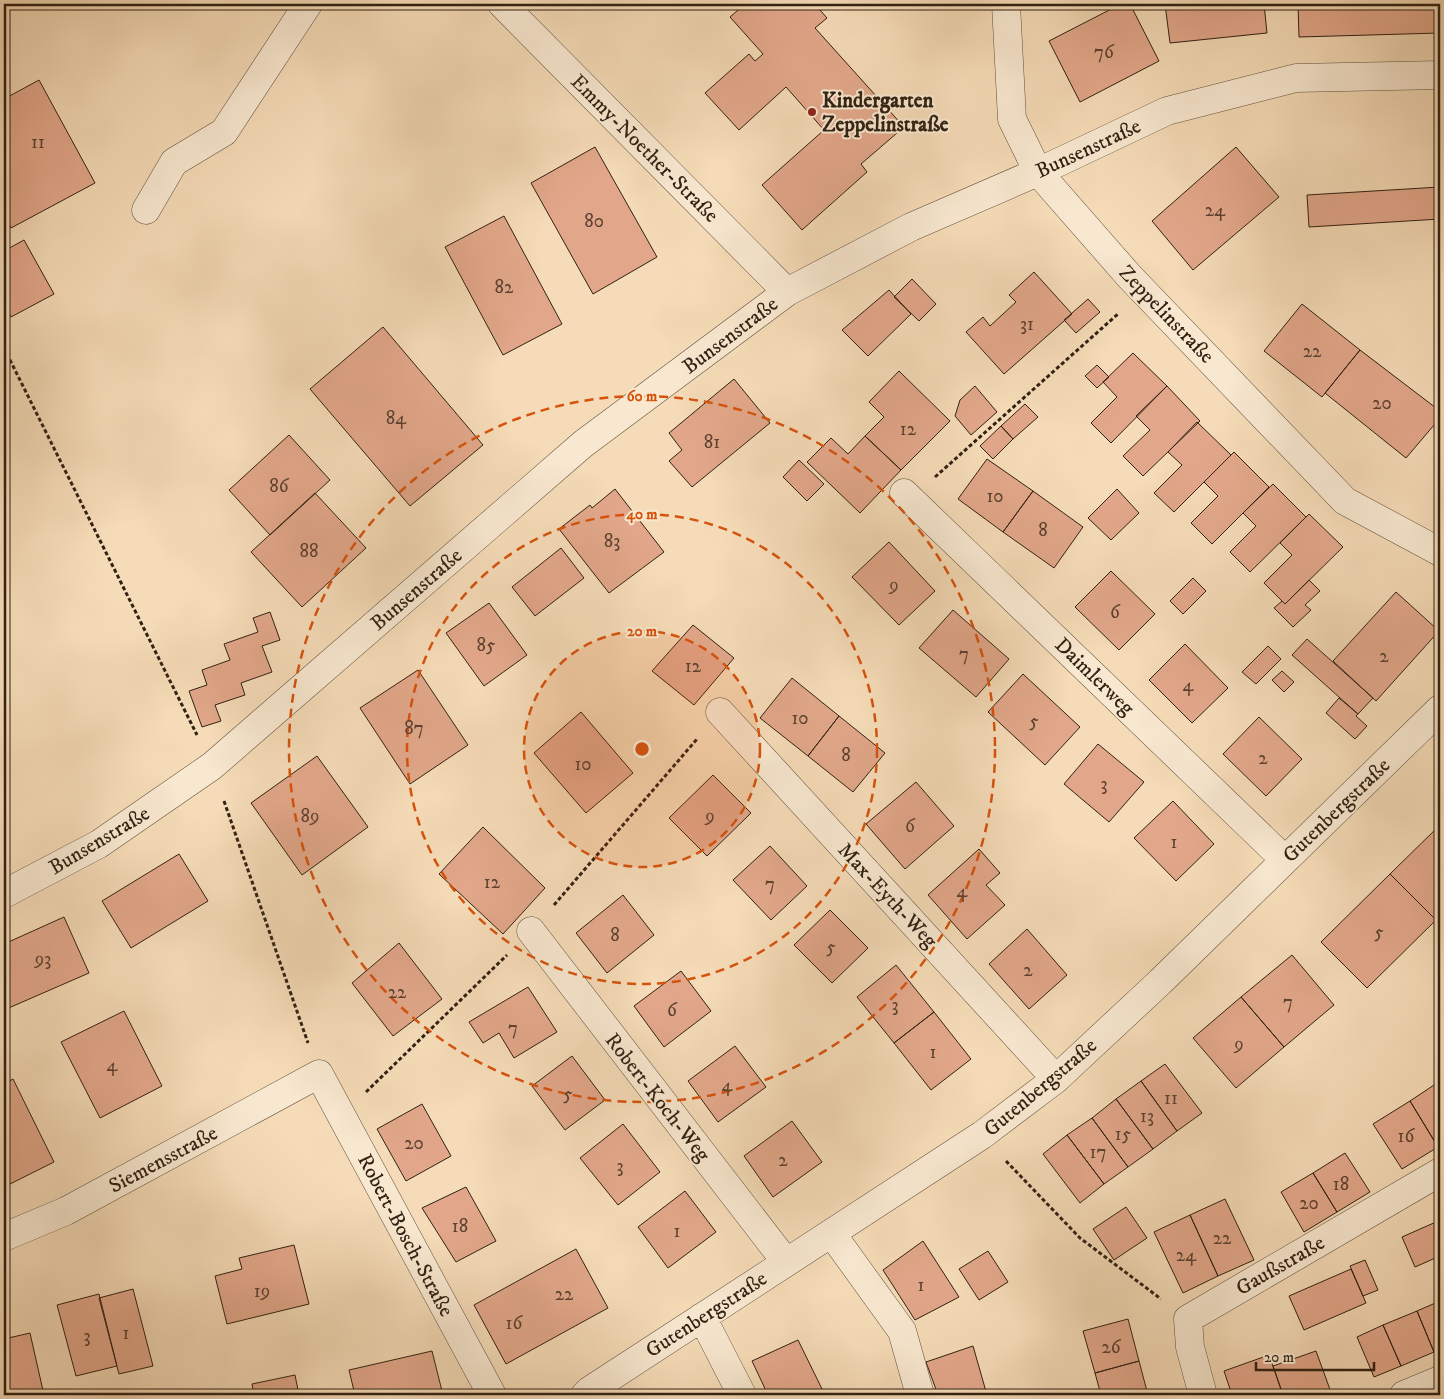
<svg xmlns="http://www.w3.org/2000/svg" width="1444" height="1399" font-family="'IM FELL DW Pica',serif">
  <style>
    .building { fill: #e2a78a; stroke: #312113 }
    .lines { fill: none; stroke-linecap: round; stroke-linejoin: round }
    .minor-casing { stroke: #62503c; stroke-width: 29 }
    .path { stroke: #312113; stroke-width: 3; stroke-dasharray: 4 2.5; stroke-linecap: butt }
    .minor { stroke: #f8e8d0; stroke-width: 28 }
    .ring { fill: none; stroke: #d6530d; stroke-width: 2.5; stroke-dasharray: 9 6 }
    .poi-dot { fill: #8f2418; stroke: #f8e8d0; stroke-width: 2 }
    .labels { text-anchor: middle; stroke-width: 4; stroke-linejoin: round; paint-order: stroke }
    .number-label { font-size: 19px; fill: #5d4231 }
    .poi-label { font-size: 21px; font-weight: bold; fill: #312113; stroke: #f8e8d0; text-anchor: start }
    .street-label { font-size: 21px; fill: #312113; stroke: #f8e8d0 }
    .centre { fill: #d6530d; stroke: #f8e8d0; stroke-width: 2.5 }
    .ring-label { font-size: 15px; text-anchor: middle; font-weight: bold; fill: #d6530d; stroke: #f8e8d0; stroke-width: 4; stroke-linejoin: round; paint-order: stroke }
  </style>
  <rect width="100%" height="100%" fill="#f5dbb7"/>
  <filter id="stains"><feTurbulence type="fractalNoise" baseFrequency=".004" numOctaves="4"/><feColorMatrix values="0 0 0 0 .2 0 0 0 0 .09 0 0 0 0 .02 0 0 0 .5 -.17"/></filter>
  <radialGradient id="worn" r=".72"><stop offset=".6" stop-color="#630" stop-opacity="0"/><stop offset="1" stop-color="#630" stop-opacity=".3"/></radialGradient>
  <path class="building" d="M745,4H827L820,10L827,18L815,28L904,127L861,164L867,172L802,230L762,185L824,130L786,87L739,130L705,93L749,54L755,61L763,54L730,17Z
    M1121,4H1130L1159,61L1080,102L1049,41Z
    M1165,4H1264L1267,33L1170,43Z
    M1298,4H1440V33L1299,37Z
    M39,80L95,183L11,228L4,214V99Z
    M595,147L657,257L593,294L531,183Z
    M1236,147L1279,197L1193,270L1152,221Z
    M1440,187V219L1309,227L1307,195Z
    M504,216L562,324L503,355L445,247Z
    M24,240L54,294L11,317L4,303V251Z
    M1034,272L1072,314L1004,374L966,332L983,317L990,326L1016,302L1009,295Z
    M912,279L936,304L919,321L894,297Z
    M889,290L911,314L868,356L842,330Z
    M1088,299L1100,312L1076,333L1064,320Z
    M1302,304L1360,350L1322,397L1264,351Z
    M383,327L483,445L410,506L310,389Z
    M1360,350L1440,411V418L1406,458L1325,393Z
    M1133,353L1167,386L1111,443L1091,423L1117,397L1103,382Z
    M1097,365L1109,377L1097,388L1085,376Z
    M899,371L950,421L901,470L865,436L884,417L869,402Z
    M734,379L770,423L692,487L669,461L682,450L669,433Z
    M975,386L997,412L971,435L955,416L960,400Z
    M1167,386L1200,421L1143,476L1123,456L1150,430L1136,416Z
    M1025,404L1038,417L1013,439L1001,426Z
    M1197,422L1231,455L1174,512L1154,493L1182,465L1168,452Z
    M1001,426L1013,439L993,459L980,446Z
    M289,435L330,480L270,535L229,490Z
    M865,436L901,470L860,513L807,462L831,438L848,454Z
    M1234,452L1269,487L1212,544L1191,523L1218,496L1204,482Z
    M987,459L1033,491L1003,532L958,499Z
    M799,460L824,484L807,501L783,477Z
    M1273,484L1306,517L1250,572L1230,552L1256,526L1243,513Z
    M615,489L664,552L609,593L559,529L590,505L592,508Z
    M1117,489L1139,513L1111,540L1088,518Z
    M1033,491L1083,527L1054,568L1003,532Z
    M315,493L366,548L302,607L251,552Z
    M1309,514L1343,547L1285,604L1264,583L1292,555L1280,543Z
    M889,542L935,591L899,625L852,577Z
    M561,548L584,578L535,616L512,587Z
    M1111,571L1155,614L1119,650L1075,607Z
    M1193,578L1206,591L1183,614L1170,601Z
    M1309,580L1320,591L1305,605L1311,610L1293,627L1274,608L1282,601L1285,604Z
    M1396,592L1439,631L1376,701L1333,661Z
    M489,603L527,655L484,686L446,633Z
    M953,610L1009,659L976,697L919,648Z
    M270,612L280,640L262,646L272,672L241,683L245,695L215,705L221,721L202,727L189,691L207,685L202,670L230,660L224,644L258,632L253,618Z
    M693,625L734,658L694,705L652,671Z
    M1307,639L1373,698L1358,714L1292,655Z
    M1185,644L1228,688L1192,723L1149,680Z
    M1268,646L1281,659L1256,684L1242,672Z
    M418,670L468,745L410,784L360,708Z
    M1282,671L1294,682L1284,692L1272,680Z
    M1023,674L1080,727L1045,765L988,712Z
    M792,678L839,716L808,756L760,718Z
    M1339,698L1358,714L1356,716L1367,726L1355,739L1326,713Z
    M581,712L633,773L586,813L534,753Z
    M839,716L885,753L853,792L808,756Z
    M1259,717L1302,759L1266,796L1223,754Z
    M1098,744L1144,782L1109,822L1064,784Z
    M317,756L368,827L302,875L251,803Z
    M713,775L751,813L707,856L669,818Z
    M916,782L954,826L905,869L866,824Z
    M1173,801L1214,844L1176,881L1134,838Z
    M1440,825V915L1436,920L1390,874Z
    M483,827L545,888L503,934L439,874Z
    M770,846L807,886L771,920L733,880Z
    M979,849L1000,873L986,885L1005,905L967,939L928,895Z
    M179,854L208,901L131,948L102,901Z
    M1390,874L1436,920L1367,988L1321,942Z
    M623,895L654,935L607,973L576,933Z
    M830,910L868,948L832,983L794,945Z
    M64,917L89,973L4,1010V944Z
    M1027,929L1067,975L1029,1009L989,964Z
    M399,943L442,999L393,1036L352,983Z
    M1292,955L1334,1005L1284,1047L1241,997Z
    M896,965L934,1012L894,1043L857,997Z
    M681,971L711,1011L664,1047L634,1006Z
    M528,987L557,1032L514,1058L499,1033L483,1043L469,1022Z
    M1241,997L1284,1047L1236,1088L1193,1038Z
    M124,1011L162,1086L100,1118L61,1042Z
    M934,1012L971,1059L931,1090L894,1043Z
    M735,1046L766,1087L718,1122L688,1081Z
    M572,1056L605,1100L565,1130L532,1086Z
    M1165,1064L1202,1113L1177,1131L1141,1081Z
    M13,1079L54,1162L4,1187V1084Z
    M1141,1081L1177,1131L1153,1149L1116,1099Z
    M1440,1081V1145L1438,1147L1410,1101Z
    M1116,1099L1153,1149L1128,1167L1092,1118Z
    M1410,1101L1438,1147L1402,1169L1373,1124Z
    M422,1104L451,1156L406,1181L377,1129Z
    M1092,1118L1128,1167L1104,1184L1067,1135Z
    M792,1121L822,1162L773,1197L744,1156Z
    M623,1124L660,1172L618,1205L580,1158Z
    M1067,1135L1104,1184L1080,1203L1043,1154Z
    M1345,1153L1370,1192L1337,1212L1313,1173Z
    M1313,1173L1337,1212L1304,1232L1281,1192Z
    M466,1187L496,1241L456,1262L422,1208Z
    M685,1191L716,1232L668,1268L638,1227Z
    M1225,1199L1254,1260L1218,1276L1190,1215Z
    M1126,1207L1147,1238L1114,1260L1093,1229Z
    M1190,1215L1218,1276L1183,1293L1154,1232Z
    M1436,1222L1440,1232V1256L1415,1267L1402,1237Z
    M923,1241L959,1297L915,1320L883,1270Z
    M294,1245L309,1304L227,1324L215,1276L242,1269L239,1258Z
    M576,1249L608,1308L506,1364L474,1305Z
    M988,1251L1008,1282L979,1300L959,1269Z
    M1365,1260L1378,1290L1363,1296L1350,1266Z
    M1351,1269L1366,1303L1304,1330L1289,1296Z
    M133,1289L153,1366L119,1374L99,1298Z
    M99,1294L117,1366L76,1376L57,1305Z
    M1440,1301V1349L1434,1352L1417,1311Z
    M1417,1311L1434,1352L1401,1366L1383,1325Z
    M1128,1319L1139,1361L1095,1373L1083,1331Z
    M1383,1325L1401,1366L1374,1377L1357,1337Z
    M30,1333L44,1395H4V1339Z
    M798,1340L824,1393L819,1395H768L752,1361Z
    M973,1346L987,1395H938L926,1362Z
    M432,1351L443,1395H355L349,1370Z
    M1316,1351L1332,1395H1283L1273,1366Z
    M1269,1355L1283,1395H1232L1224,1371Z
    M1139,1361L1148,1395H1101L1095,1373Z
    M295,1375L299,1395H254L252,1384Z"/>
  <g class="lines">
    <g class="minor-casing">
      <path id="minor" d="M502,4L787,292
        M1006,4L1012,119L1038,172L1129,276L1345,501L1440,552
        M146,210L174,162L224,132L308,4
        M904,493L1285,860
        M720,712L1056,1079
        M4,894L99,844L212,766L583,444L787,292L911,227L1038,172L1167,111L1296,78L1440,75
        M531,931L786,1262
        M832,1234L902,1331L920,1395
        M4,1237L66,1211L319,1074L492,1395
        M702,1317L742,1395
        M585,1395L589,1391L982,1135L1056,1079L1160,982L1440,709
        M1203,1395L1190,1347L1188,1319L1440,1172
        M1404,1395L1440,1380"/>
    </g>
    <path class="path" d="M4,348L197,735
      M935,477L1119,313
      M224,801L308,1043
      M554,905L697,739
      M366,1092L507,955
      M1006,1161L1080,1238L1161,1299"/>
    <use href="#minor" class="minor"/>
  </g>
  <circle cx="642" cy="749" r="118" fill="#d6530d" fill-opacity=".12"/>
  <g class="ring">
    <circle cx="642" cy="749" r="118"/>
    <circle cx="642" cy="749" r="235"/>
    <circle cx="642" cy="749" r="353"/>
  </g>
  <circle class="poi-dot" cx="812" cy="112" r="5"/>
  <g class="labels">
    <g class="number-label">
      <text x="1104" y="58">76</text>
      <text x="38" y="148">11</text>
      <text x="1215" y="216">24</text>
      <text x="594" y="227">80</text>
      <text x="504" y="293">82</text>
      <text x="1027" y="330">31</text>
      <text x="1312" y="357">22</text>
      <text x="1382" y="409">20</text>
      <text x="396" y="424">84</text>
      <text x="908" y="435">12</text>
      <text x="712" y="448">81</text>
      <text x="279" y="492">86</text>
      <text x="995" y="502">10</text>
      <text x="1043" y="536">8</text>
      <text x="612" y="547">83</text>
      <text x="309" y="557">88</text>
      <text x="894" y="591">9</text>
      <text x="1115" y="618">6</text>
      <text x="486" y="651">85</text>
      <text x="964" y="660">7</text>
      <text x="1384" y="662">2</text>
      <text x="693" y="672">12</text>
      <text x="1188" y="691">4</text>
      <text x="800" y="724">10</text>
      <text x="1034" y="727">5</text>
      <text x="414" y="734">87</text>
      <text x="846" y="761">8</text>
      <text x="1263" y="764">2</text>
      <text x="583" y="770">10</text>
      <text x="1104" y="790">3</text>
      <text x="310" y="822">89</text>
      <text x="710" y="822">9</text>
      <text x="910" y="832">6</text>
      <text x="1174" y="848">1</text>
      <text x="492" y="888">12</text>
      <text x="770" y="890">7</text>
      <text x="962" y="897">4</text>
      <text x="1379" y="938">5</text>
      <text x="615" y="941">8</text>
      <text x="831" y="953">5</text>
      <text x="43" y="965">93</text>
      <text x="1028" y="976">2</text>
      <text x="397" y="998">22</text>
      <text x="1288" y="1008">7</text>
      <text x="895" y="1011">3</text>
      <text x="672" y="1016">6</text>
      <text x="513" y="1034">7</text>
      <text x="1239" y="1050">9</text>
      <text x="933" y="1058">1</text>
      <text x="112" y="1071">4</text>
      <text x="727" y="1091">4</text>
      <text x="568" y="1100">5</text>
      <text x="1171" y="1104">11</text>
      <text x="1147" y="1122">13</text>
      <text x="1123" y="1140">15</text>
      <text x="1406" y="1142">16</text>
      <text x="414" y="1149">20</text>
      <text x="1098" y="1158">17</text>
      <text x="783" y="1166">2</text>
      <text x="620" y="1172">3</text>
      <text x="1341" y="1190">18</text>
      <text x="1309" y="1209">20</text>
      <text x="460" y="1232">18</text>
      <text x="677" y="1237">1</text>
      <text x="1222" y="1244">22</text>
      <text x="1186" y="1261">24</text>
      <text x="921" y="1291">1</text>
      <text x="262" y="1297">19</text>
      <text x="564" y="1300">22</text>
      <text x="514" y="1329">16</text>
      <text x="126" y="1339">1</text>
      <text x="87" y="1342">3</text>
      <text x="1111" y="1353">26</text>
    </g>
    <g class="poi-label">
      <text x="822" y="107">Kindergarten<tspan x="822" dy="24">Zeppelinstraße</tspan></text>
    </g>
    <g class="street-label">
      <text transform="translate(645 148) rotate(45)" y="7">Emmy-Noether-Straße</text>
      <text transform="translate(1088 148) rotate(-25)" y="7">Bunsenstraße</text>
      <text transform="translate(1167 314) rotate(46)" y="7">Zeppelinstraße</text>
      <text transform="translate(730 335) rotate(-37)" y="7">Bunsenstraße</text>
      <text transform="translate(416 589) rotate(-41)" y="7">Bunsenstraße</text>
      <text transform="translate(1095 676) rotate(44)" y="7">Daimlerweg</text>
      <text transform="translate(1336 810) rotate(-44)" y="7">Gutenbergstraße</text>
      <text transform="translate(99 840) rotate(-31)" y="7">Bunsenstraße</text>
      <text transform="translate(888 895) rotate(47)" y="7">Max-Eyth-Weg</text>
      <text transform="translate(1040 1087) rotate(-40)" y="7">Gutenbergstraße</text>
      <text transform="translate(658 1097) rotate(52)" y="7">Robert-Koch-Weg</text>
      <text transform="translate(163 1159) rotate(-28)" y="7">Siemensstraße</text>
      <text transform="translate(406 1235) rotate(62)" y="7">Robert-Bosch-Straße</text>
      <text transform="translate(1280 1265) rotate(-30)" y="7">Gaußstraße</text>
      <text transform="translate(706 1314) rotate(-33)" y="7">Gutenbergstraße</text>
    </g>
  </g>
  <circle cx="642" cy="749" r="8" class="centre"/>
  <g class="ring-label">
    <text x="642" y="401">60 m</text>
    <text x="642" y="519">40 m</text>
    <text x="642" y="636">20 m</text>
  </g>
  <rect width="1444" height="1399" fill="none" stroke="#f5dbb7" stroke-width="20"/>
  <rect x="5" y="5" width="1434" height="1389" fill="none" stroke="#312113" stroke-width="2.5"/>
  <rect x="10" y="10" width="1424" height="1379" fill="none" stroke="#312113"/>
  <path d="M1256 1362v8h118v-8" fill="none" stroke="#312113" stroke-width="2.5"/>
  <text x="1264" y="1362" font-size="15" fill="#312113" stroke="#f8e8d0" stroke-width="4" paint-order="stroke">20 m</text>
  <rect width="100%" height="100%" filter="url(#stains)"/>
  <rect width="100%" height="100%" fill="url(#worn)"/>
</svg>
